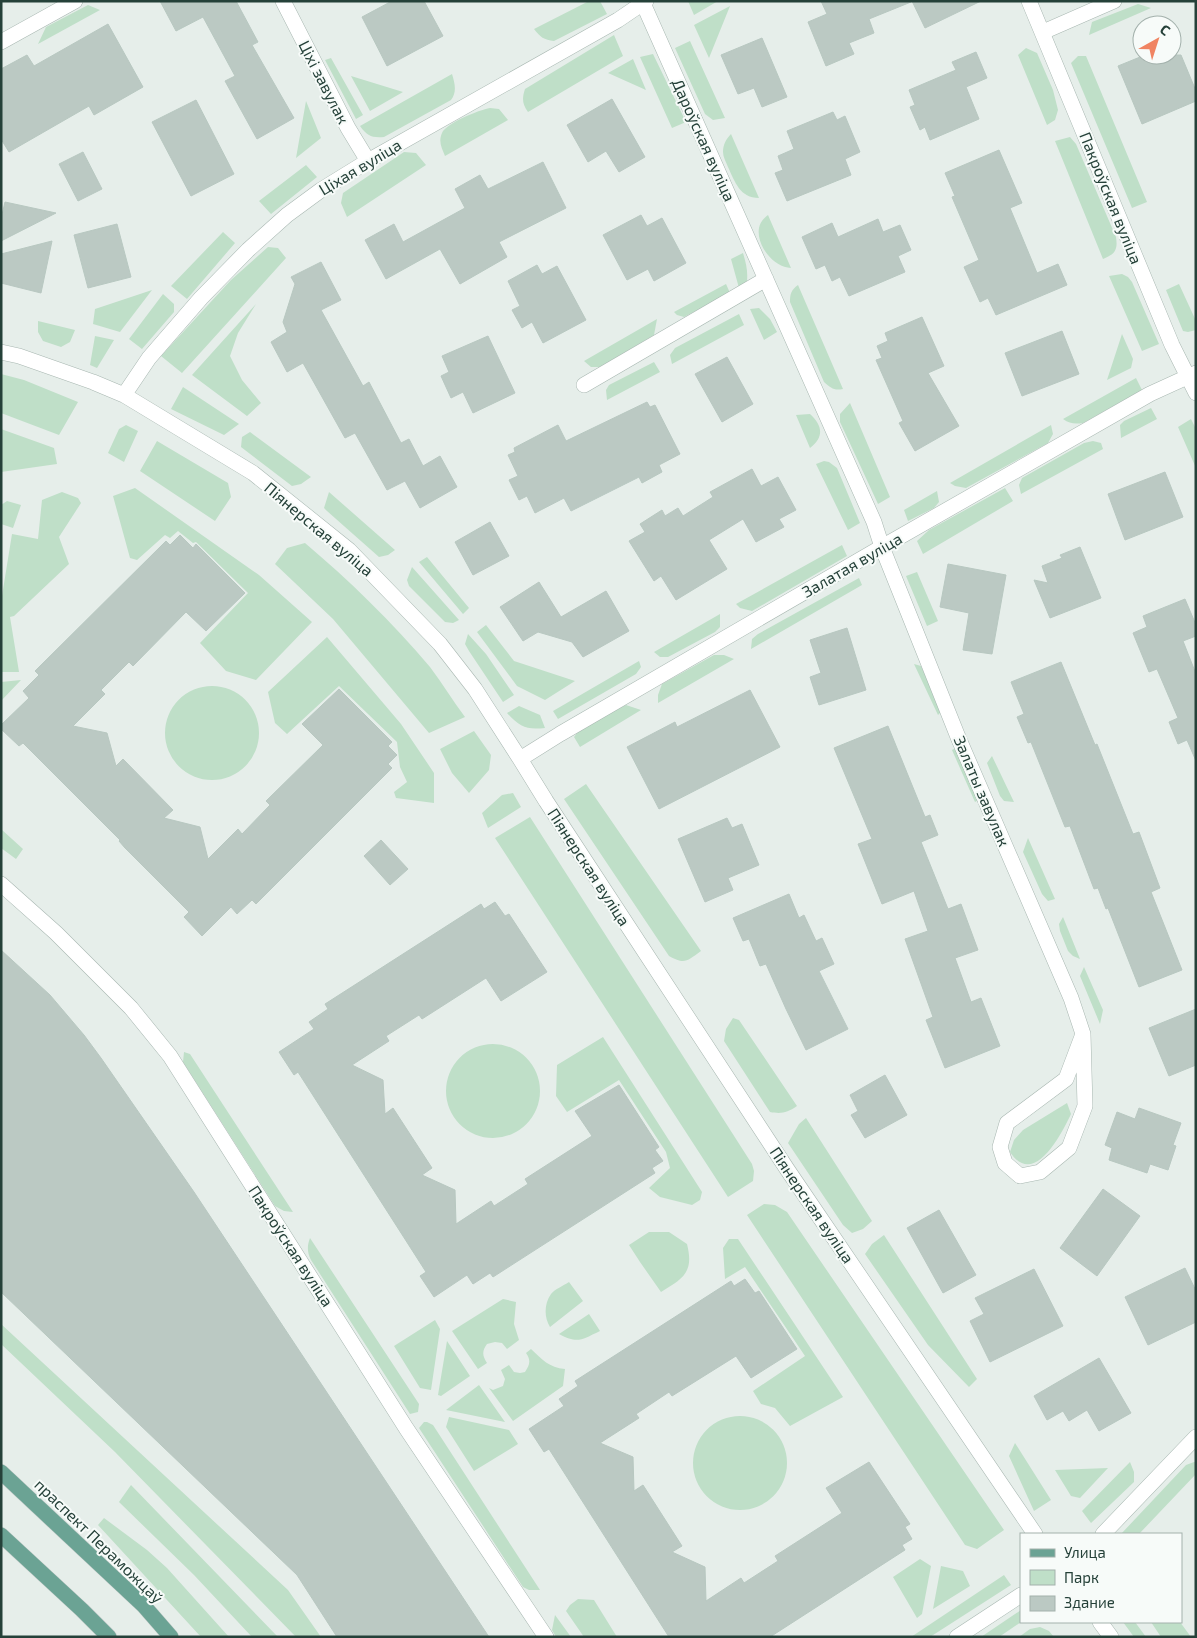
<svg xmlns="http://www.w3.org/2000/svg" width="1197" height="1638" font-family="'Exo 2',sans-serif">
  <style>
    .green { fill: #bfdfc8 }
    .building { fill: #bbc9c3; stroke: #b8c8c1 }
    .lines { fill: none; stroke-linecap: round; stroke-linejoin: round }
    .minor-casing { stroke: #a8b7b1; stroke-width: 16 }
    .major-casing { stroke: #c2cac8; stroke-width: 16 }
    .minor { stroke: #fff; stroke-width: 15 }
    .major { stroke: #6ba394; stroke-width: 15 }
    .labels { text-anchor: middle; stroke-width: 4; stroke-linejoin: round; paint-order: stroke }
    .street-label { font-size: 16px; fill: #254139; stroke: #f7fbf9 }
  </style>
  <rect width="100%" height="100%" fill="#e6eeea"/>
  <path class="green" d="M589,1H600L607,14L554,41C544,40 540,37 534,29Z
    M688,1H718L694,15Z
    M1138,4L1151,8L1089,35L1092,22Z
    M88,5L100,10L38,44L46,27Z
    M730,6L709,58L694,25Z
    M614,35L623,56L528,112C522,104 522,98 525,89Z
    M690,41L725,118L713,120L705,114L675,48Z
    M1026,48L1037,53L1053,90L1058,110L1055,120L1047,125L1018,55Z
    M653,54L686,122L672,128L640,57Z
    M1078,56H1086L1147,202L1132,208L1071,63Z
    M331,58L363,115L356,119L325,60Z
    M633,59L646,90L608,73Z
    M452,74C455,84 457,92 451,100L384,137C372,138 367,136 360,126Z
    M351,76L403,92L370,111Z
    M306,101L321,138L296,158Z
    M490,108L499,109L508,120L445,156C442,148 438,142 442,133C446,123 479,110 490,108Z
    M731,134L759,198C740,198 735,182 728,167C726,162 723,157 723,152C723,145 726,139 731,134Z
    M1070,137L1076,144L1116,237C1118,250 1115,254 1103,259L1055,141Z
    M404,152L416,153L426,165L347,217L341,203L343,193Z
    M306,165L317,177L271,214L259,201Z
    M768,215L791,268C773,267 756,245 759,228C760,222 764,218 768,215Z
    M223,232L235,243L187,299L171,286Z
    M268,247L278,248L286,258L182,373L161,356L231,280Z
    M743,253C746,263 748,271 747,281L739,288L731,259Z
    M1122,274L1128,277L1132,282L1159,344L1142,351L1109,276Z
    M726,284L730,293L684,317L677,315L674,312Z
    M1179,284L1196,321V330L1188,332L1183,331L1166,290Z
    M798,285L843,389C834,391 831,388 824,382L790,302C790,294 791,290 798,285Z
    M152,290L120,332L93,324L95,309Z
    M163,294L174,304V312L142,349L129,339Z
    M256,304L238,333L230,356L242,380L261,403L247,416L192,375Z
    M759,308L770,319L777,332L764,340L750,309Z
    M739,314L744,325L672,364L670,355L675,348Z
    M657,319L654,335L600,367H591L584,361Z
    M38,321L75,330L70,342L61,347L43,341L38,332Z
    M1122,334L1133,359L1131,368L1107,380Z
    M95,336L114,340L97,368L90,365Z
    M654,362L660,372L607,400L606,390L609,385Z
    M1,374L24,380L78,402L59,435L1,413Z
    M1136,378L1142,390L1083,423C1075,424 1070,424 1063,419Z
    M183,387L239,424L224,435L171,409Z
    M850,403L890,497L878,504L840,422V414Z
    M1151,408L1157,419L1121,438L1120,425L1124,421Z
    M810,414C823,426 824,437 810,448L796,415Z
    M1191,419L1196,429V468L1178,427Z
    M126,425L138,431L124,462L108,453L119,429Z
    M1051,425L1053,434L1048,443L966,488L955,486L950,483Z
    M1,429L54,448L57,464L1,472Z
    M250,432L311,477L301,484L292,486L241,447L242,437Z
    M157,441L228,483L231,497L215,521L140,471Z
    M1093,441L1101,443L1103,449L1021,494L1019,485L1022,478L1084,443Z
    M824,461L829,462L837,468L860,523L848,530L816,464Z
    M135,488L259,575L312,622L256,680L226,671L200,643L248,593L196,542L193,543L178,531L170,538L165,535L137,560L130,558L113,496Z
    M1005,488L1013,501L923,554L917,541L929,530Z
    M937,491L939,502L934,508L908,521L904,510Z
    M62,492L78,498L81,503L59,537L69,564L14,616L10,617L19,672H1V602L12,534L38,539L42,500Z
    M329,492L395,550L388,555L379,557L327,511L324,508Z
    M7,501L21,505L13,528L1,524V505Z
    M305,543C350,581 392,622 430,667C442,683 453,701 465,717L429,733L333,619L275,564L287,548Z
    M842,545L847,556L752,611L740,608L736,604Z
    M427,557L469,608L463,614L419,562Z
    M412,567L459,620L453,623L445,622L409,586L407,580Z
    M917,572L938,621L927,626L906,576Z
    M859,578L862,585L751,649L752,639L758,634Z
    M720,614V627L715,632L668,657H660L654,652Z
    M486,625L514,661L575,681L545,700L517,686L477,632Z
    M468,634L486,654L514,695L503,702L469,651L465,644Z
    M327,637L401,724L434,773V803L396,798L394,792L407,782L400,767L397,742L339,686L287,734L275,723L268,692Z
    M714,655H724L734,659L658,703V695L662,684Z
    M639,661L641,667L636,674L558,719L553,711Z
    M914,664L921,666L942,711L938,715Z
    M21,680L1,701V682Z
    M165 733a47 47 0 1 1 94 0a47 47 0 1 1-94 0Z
    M626,705L641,710L580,747L574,737L582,726Z
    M519,706L540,715L545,728C526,730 520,727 507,713Z
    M474,731L491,755L489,770L469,793L452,773L440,749Z
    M957,747L980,799L975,802L952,750Z
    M992,756L1014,802L1004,801L1000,796L987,763Z
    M586,784L701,951C687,961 685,965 669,956L564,799Z
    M513,793L521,807L488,828L482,813L502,795Z
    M530,817L752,1164L754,1171L753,1181L728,1197L495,838Z
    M1,829L23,849L16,859L1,848Z
    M1028,838L1055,899L1048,901L1042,894L1023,852Z
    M1063,917L1080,959L1073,956L1068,951L1060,931L1059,924Z
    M1084,967L1103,1010L1100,1024L1080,976Z
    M733,1018L739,1020L797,1106C787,1113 781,1114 770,1112L724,1041L726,1029Z
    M603,1037L702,1192L700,1200L692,1205L660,1197L649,1188L670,1168L666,1152L619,1080L567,1112L556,1096L557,1065Z
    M446 1091a47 47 0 1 1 94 0a47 47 0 1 1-94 0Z
    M184,1052L190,1054L293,1212L284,1211L275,1206L183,1062Z
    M1067,1103L1071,1114C1062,1133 1034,1189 1010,1152L1014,1140L1023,1130Z
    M806,1118L872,1221L863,1229L852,1233L843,1225L788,1143L799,1124Z
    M764,1204L775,1205L787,1212L1004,1530L977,1549L965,1545L747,1215Z
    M649,1232H669L687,1244C694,1272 684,1278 661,1292L640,1262L629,1245Z
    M884,1235L977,1379L969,1387L928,1345L865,1254L872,1244Z
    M310,1238L419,1404L418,1412L410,1414L311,1260C307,1252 307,1246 310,1238Z
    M729,1239H738L843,1397L790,1426L775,1408L761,1404L753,1391L805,1356L745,1267L725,1279L723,1248Z
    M569,1282L583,1301L550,1327C544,1317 544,1304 551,1294C555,1289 563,1286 569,1282Z
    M503,1299L516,1302L514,1324L519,1340L507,1349L502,1343L495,1342L487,1344C482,1351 482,1355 487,1363L478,1369L452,1331Z
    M589,1314L600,1331C581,1340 578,1344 559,1334Z
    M435,1320L440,1329L431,1390L420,1388L394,1346Z
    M1,1324L288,1590L321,1637H296L115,1452L1,1344Z
    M447,1341L470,1376L441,1396L438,1395Z
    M531,1349C542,1359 549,1368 565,1369L563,1386L513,1421L489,1388L493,1390L503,1386L505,1379L501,1370L509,1365L514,1372L520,1373L525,1372C530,1365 531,1360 526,1353Z
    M479,1385L505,1422L446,1410Z
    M693 1463a47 47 0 1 1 94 0a47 47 0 1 1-94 0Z
    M449,1417L509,1430L518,1444L474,1471L446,1427Z
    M424,1422H427L433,1425L540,1590H529L523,1587L419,1428Z
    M1015,1443L1051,1500L1034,1511L1009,1456Z
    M1130,1462L1134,1472V1482L1091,1523L1082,1511Z
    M1194,1462H1196V1474L1139,1534H1121L1186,1465Z
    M1108,1468L1080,1498L1071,1496L1055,1470Z
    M131,1485L278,1637H252L194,1575L119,1502Z
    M104,1518L147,1550L167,1568L229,1637H201L98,1525Z
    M920,1559L931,1566L922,1614L917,1618L893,1577Z
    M941,1566L963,1571L970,1586L933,1609Z
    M1004,1575L1011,1585L930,1637H911Z
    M578,1599L594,1600L617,1637H584L566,1611L570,1605Z
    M1021,1610V1622L999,1637H981Z
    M555,1615L571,1637H556L552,1630Z
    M1123,1622H1135L1146,1637H1134Z
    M1151,1622H1180L1191,1637H1161Z
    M1040,1627L1049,1631L1054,1637H1019L1030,1629Z"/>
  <path class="building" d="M160,1H236L258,42L252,45L294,118L257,139L225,81L235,76L203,17L176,31Z
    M392,1H424L443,36L387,66L362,17Z
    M821,1H911V2L869,19L874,33L849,43L854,54L826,66L808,22L827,14Z
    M912,1H981L925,28Z
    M108,24L143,87L94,115L89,106L9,152L1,139V69L27,55L34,66Z
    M762,38L787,97L762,107L754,88L738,94L721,55Z
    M976,52L987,78L966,87L979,119L930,140L925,127L920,130L910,107L915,105L909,90L956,70L952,62Z
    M1145,55H1181L1196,91V101L1142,124L1118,66Z
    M612,99L645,157L619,172L606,151L588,162L567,125Z
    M196,100L234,174L191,196L152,122Z
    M833,112L837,120L845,116L860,152L845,159L851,175L787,201L775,173L783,170L778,156L794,149L787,131Z
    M999,150L1022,203L1010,208L1037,273L1058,264L1067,285L996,315L988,298L980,302L964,267L979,260L952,197L955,196L945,173Z
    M83,152L102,189L78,201L59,164Z
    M543,162L566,208L499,242L507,257L460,284L440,249L386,279L365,240L394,224L403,242L465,208L455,189L480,175L488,189Z
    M5,202L56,213L1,241V219Z
    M641,215L647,226L662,218L686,263L654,281L648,269L627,280L603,235Z
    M878,219L883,232L900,225L911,250L898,256L905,272L849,296L840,277L832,281L825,265L816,269L802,237L832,223L838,237Z
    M117,224L131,277L88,288L74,235Z
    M52,241L41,293L1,283V254Z
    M321,262L341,300L321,310L363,386L369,382L401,443L409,439L423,466L440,456L457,487L420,508L405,481L387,490L355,433L345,438L303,363L287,372L271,342L287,332L283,322L295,284L291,277Z
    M537,265L542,274L557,266L586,320L543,343L532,322L522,328L512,310L520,306L508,281Z
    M922,317L944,366L928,373L959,426L915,451L899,423L903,421L876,360L882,358L877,346L888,341L885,333Z
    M1062,331L1079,374L1022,396L1005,353Z
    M488,336L515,393L473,413L463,392L451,398L441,376L449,372L442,356Z
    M727,357L753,404L722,422L695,374Z
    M647,402L650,407L655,405L680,454L659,465L662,472L642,483L639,477L571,511L564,498L535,513L527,496L519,500L509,480L518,476L508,455L515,452L514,448L558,425L566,441Z
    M752,469L761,486L778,477L796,510L779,519L784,527L756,542L743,519L709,540L727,569L676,600L661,576L654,581L629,541L645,532L640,524L662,510L665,516L678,508L683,516L713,497L710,492Z
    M1165,472L1183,517L1125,540L1108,494Z
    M490,522L509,556L473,575L455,542Z
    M180,535L193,548L196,544L245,593L206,631L186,612L133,666L129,662L101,690L105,694L73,726L107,733L116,766L123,759L173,810L164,818L200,827L208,859L238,829L242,834L270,805L266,801L323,745L302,724L339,689L392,742L388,746L397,755L388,764L392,768L256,904L252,900L237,914L231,907L202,936L184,917L189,912L125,848L119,841L120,840L23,743L19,746L1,729V725L29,698L23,691L39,675L35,671L166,541L170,545Z
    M1080,547L1101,598L1050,618L1034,580L1048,583L1042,566L1062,558L1060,555Z
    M948,564L1006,575L992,654L963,650L969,613L940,607Z
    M539,582L561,617L606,591L629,631L583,657L572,642L538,632L523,641L500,607Z
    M1185,599L1196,625V636L1183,641L1196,674V761L1187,740L1178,744L1169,722L1178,718L1157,669L1149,672L1133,633L1147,627L1143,616Z
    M847,628L866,690L819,705L810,677L821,673L810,640Z
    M1061,662L1095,745L1097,744L1133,834L1139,832L1160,888L1151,892L1182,970L1139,987L1108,908L1106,909L1098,888L1094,889L1070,826L1065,827L1031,742L1028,743L1017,717L1024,714L1011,682Z
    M750,690L780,747L659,809L627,747L675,722L677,727Z
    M888,726L925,817L930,815L938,835L921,842L948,909L961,904L978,950L955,958L971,1002L981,998L1000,1046L945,1068L926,1020L933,1017L905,939L928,931L914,891L882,904L858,844L872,839L834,748Z
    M727,818L732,828L742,824L759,865L728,878L733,890L705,902L678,839Z
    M381,840L408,869L390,885L364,856Z
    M789,894L799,918L804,915L816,941L822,938L834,964L819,971L848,1029L806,1050L786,1009L766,964L760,966L749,939L743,941L733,918Z
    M495,902L505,916L509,914L547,972L501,1001L486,978L422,1019L419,1015L386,1036L389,1041L352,1065L383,1080L385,1114L393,1108L432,1168L422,1175L455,1190L456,1224L491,1201L494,1206L528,1184L525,1179L592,1136L575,1111L619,1085L659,1147L655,1150L663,1161L652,1168L655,1173L493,1277L490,1273L473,1284L467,1275L434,1297L420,1276L426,1272L298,1072L294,1075L279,1052L314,1029L309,1022L328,1009L325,1004L481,904L484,909Z
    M1,950L50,995L84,1035L101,1058L194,1192L489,1637H337L297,1575L1,1292Z
    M1196,1009V1065L1169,1076L1149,1028Z
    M885,1075L907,1115L865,1138L851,1115L858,1111L850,1095Z
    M1139,1108L1181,1123L1173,1145L1176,1146L1168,1170L1150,1164L1147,1173L1109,1160L1112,1148L1105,1145L1117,1112L1135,1119Z
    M1103,1189L1140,1216L1097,1276L1060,1248Z
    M939,1210L976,1275L943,1293L907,1228Z
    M1185,1268L1196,1291V1322L1148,1345L1125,1297Z
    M1034,1269L1063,1326L990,1362L970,1321L984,1314L975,1298Z
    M745,1279L755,1293L759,1291L797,1349L751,1378L736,1356L672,1396L669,1392L636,1414L639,1418L600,1443L633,1457L634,1491L643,1485L682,1546L672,1552L705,1567L706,1601L741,1578L744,1583L778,1561L775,1556L842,1513L826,1488L869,1462L910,1524L905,1527L912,1539L902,1545L905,1550L770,1637H669L549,1449L544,1452L529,1429L564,1406L559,1399L578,1386L575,1381L731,1281L734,1286Z
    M1099,1358L1131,1413L1099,1431L1087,1410L1069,1421L1063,1411L1047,1420L1034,1396Z"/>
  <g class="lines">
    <g class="minor-casing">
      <path id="minor" d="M283,1L348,128L368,161
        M642,1L874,522L882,547L958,737L1071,998L1083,1034L1085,1106L1069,1148L1040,1172L1020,1176L1005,1163L1000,1147L1007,1123L1066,1079L1083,1034
        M1029,1L1172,345L1196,393
        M1043,32L1114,1
        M1,42L75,1
        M1,352L19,356L93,382L124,395L253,473L349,550L440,644L475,689L520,759L546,801L787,1169L1035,1534
        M584,385L766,279
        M124,395L149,358L201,298L248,250L287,215L321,190L368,161L618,20L646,1
        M520,759L560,734L882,547L1150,394L1196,373
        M1,884L56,933L131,1008L170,1056L406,1428L546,1637
        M1103,1534L1196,1437
        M1100,1622L1111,1637
        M957,1637L1021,1595"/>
    </g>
    <g class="major-casing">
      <path id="major" d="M1,1472L144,1606L171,1637
        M1,1535L82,1610L109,1637"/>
    </g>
    <use href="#minor" class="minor"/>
    <use href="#major" class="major"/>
  </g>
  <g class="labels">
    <g class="street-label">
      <text transform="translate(324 82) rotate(63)" y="6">Ціхі завулак</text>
      <text transform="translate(704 140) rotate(66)" y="6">Дароўская вуліца</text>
      <text transform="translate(360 167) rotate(-31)" y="6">Ціхая вуліца</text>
      <text transform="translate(1111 198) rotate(68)" y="6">Пакроўская вуліца</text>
      <text transform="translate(319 529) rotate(40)" y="6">Піянерская вуліца</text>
      <text transform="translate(852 565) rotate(-30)" y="6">Залатая вуліца</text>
      <text transform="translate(982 791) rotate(67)" y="6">Залаты завулак</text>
      <text transform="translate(589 867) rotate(57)" y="6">Піянерская вуліца</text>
      <text transform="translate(812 1205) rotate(56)" y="6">Піянерская вуліца</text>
      <text transform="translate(291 1246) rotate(57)" y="6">Пакроўская вуліца</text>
      <text transform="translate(99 1541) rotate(44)" y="6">праспект Пераможцаў</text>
    </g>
  </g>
  <rect width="1197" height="1638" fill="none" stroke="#254139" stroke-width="5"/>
  <rect x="1020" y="1533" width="162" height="90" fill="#f7fbf9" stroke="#a3b1ac"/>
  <rect x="1030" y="1549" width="25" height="8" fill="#6ba394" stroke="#a3b1ac"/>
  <text x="1064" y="1558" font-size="15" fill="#254139">Улица</text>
  <rect x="1030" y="1570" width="25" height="15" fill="#bfdfc8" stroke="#a3b1ac"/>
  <text x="1064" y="1583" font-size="15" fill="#254139">Парк</text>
  <rect x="1030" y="1596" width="25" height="15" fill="#bbc9c3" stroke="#a3b1ac"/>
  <text x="1064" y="1608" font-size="15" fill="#254139">Здание</text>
  <g transform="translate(1157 40) rotate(39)"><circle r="24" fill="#f7fbf9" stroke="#a3b1ac"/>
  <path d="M0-4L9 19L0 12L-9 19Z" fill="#f08462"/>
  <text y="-8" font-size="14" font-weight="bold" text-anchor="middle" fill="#254139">С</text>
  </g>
</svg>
